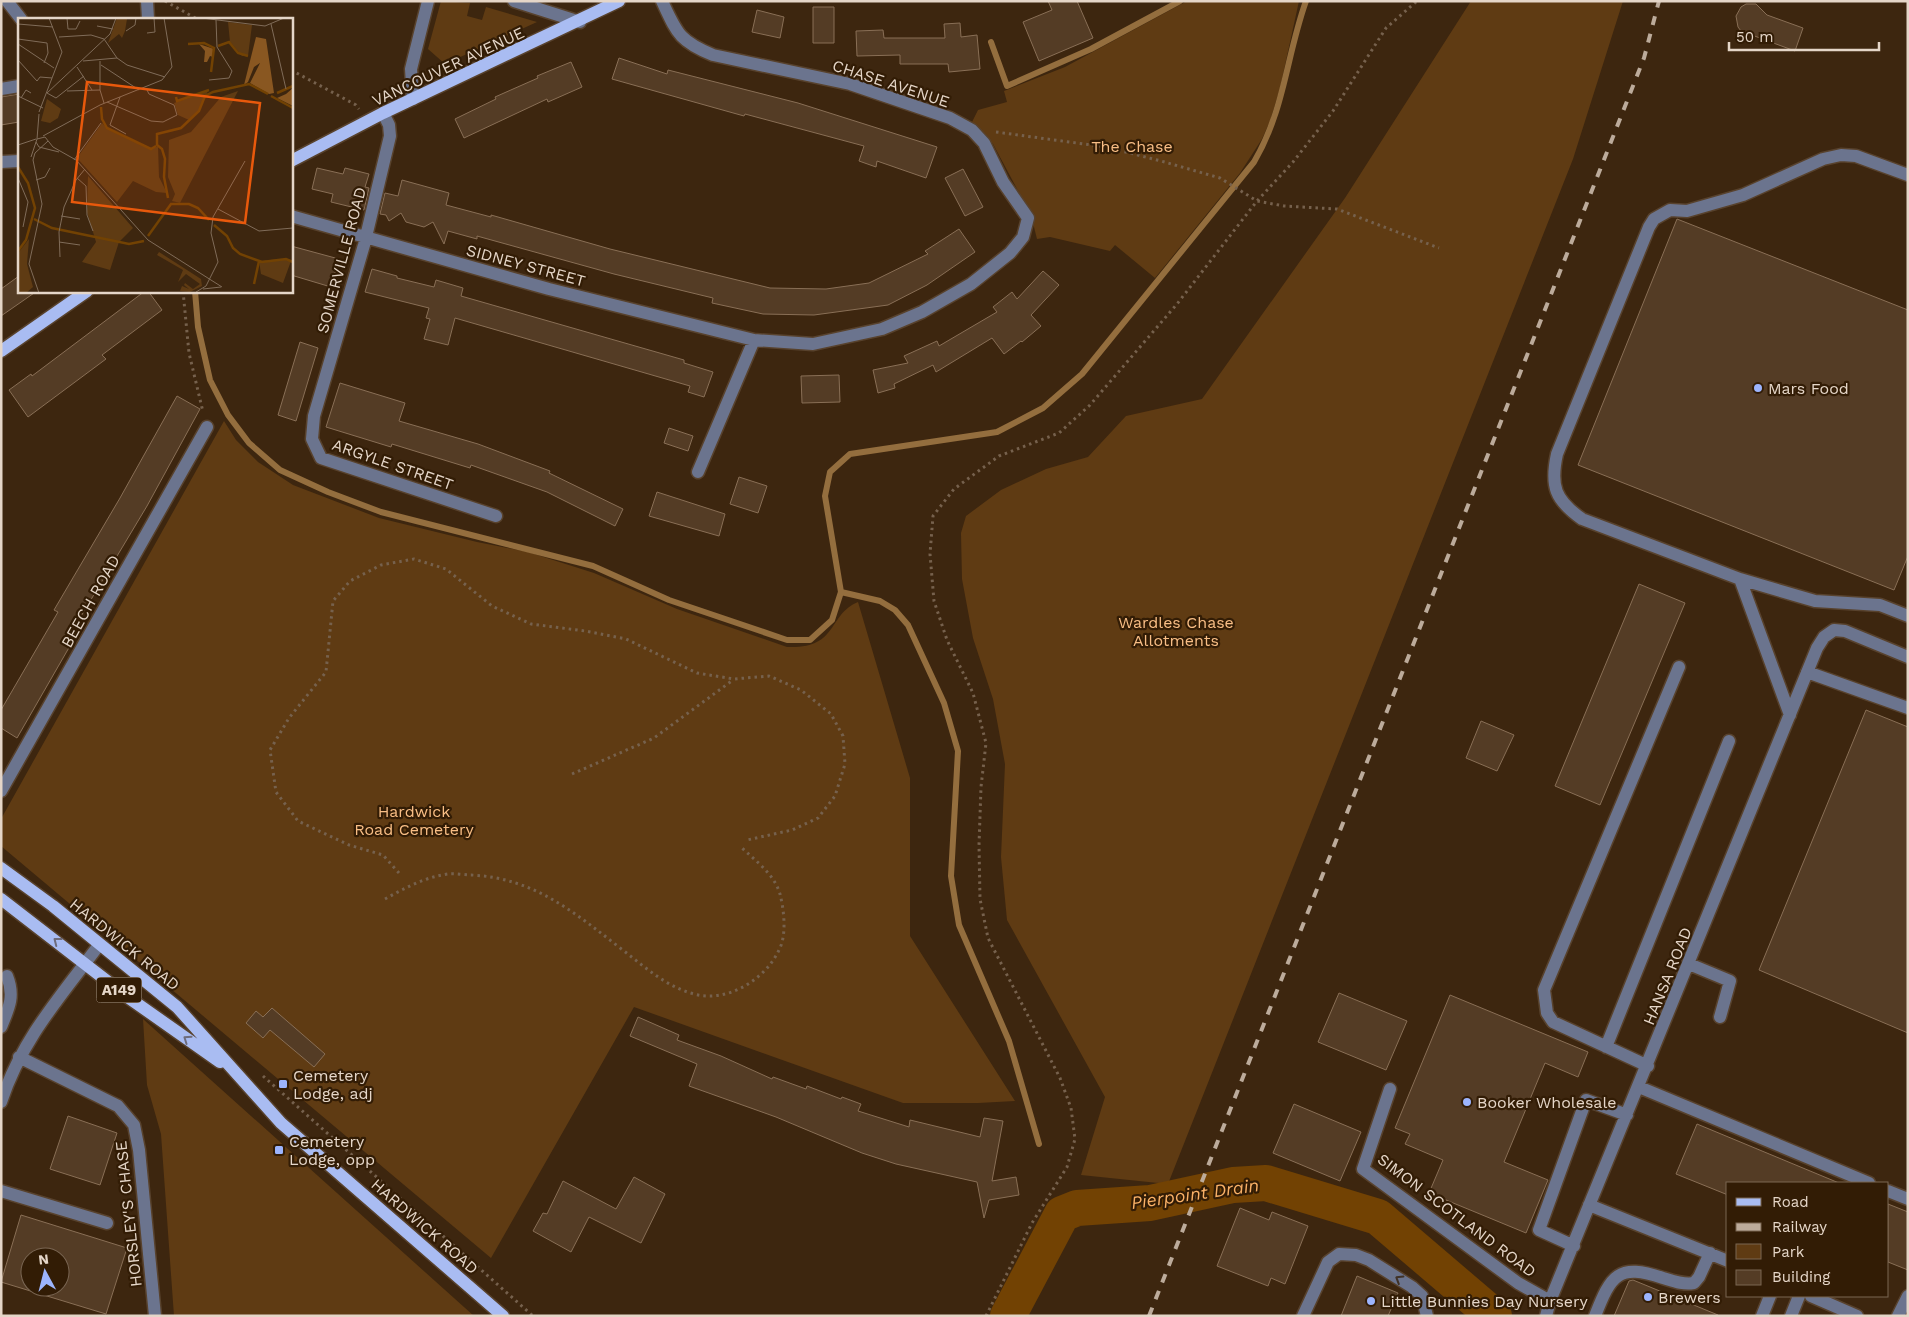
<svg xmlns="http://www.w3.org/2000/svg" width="1909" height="1317" font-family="'Work Sans',sans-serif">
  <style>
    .green { fill: #5f3b13 }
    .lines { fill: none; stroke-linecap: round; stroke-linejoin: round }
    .stream { stroke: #946e3e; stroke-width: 6 }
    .river { stroke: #724203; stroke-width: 36 }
    .building { fill: #543c25; stroke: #896f56; fill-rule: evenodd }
    .minor-casing { stroke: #58422d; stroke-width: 15 }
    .major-casing { stroke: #58422d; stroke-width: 15 }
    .path { stroke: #76614d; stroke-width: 3; stroke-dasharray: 2.5 4; stroke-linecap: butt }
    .minor { stroke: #6b748e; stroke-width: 12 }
    .major { stroke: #a9bcf2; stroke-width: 12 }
    .rail { stroke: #bcab9b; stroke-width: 4; stroke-dasharray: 9 9; stroke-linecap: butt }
    .oneway { stroke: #6e6c7c }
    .oneway2 { stroke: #403227 }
    .poi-dot { fill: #9cb4fd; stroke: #321c05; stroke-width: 2 }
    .labels { text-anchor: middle; stroke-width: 4.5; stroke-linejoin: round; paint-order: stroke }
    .shield { fill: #321c05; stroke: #af9e8e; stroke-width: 1 }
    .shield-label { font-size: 15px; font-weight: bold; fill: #e5d6c8 }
    .street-label { font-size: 16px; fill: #e5d6c8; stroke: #321c05 }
    .park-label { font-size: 16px; fill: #f9be85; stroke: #321c05 }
    .poi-label { font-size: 16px; fill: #e5d6c8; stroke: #321c05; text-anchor: start }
    .water-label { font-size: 18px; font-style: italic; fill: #fab167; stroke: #321c05 }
    .inset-river { fill: none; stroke: #724203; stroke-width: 2.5 }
    .inset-road { fill: none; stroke: #806c59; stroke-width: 1 }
    .view { fill: #e8590c; fill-opacity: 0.15; stroke: #e8590c; stroke-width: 2.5 }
    .inset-edge { fill: none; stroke: #e5d6c8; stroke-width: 2.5 }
  </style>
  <rect width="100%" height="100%" fill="#3d260f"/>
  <path class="green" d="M441,1L470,3L467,16L482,20L486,7L537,22L445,64L428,49Z
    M1187,1H1299L1280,88L1270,121L1262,139L1240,173L1155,278L1115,245L1110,251L1050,237L1037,239L1031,215L993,144L972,122L978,110L1007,102L1004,91L1065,67Z
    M1471,1H1623L1573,159L1168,1184L1081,1175L1105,1097L1007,920L1001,857L1005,764L993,699L973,638L962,579L961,533L966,516L1001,490L1046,469L1088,457L1126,416L1202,399L1345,198Z
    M224,421L236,440L258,462L293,485L379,518L477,542L528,552L594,573L677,609L787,647C839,649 827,615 858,602L910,778V936L1015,1101L978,1103H903L634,1007L491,1258L1,846V819Z
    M143,1019L474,1316H174L161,1134L147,1085Z"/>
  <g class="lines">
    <path class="stream" d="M991,42L1007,86L1091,49L1180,1
      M195,291L198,327L210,380L228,415L249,443L280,470L328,492L381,512L593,566L669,600L787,640H810L832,620L841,592
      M1039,1144L1009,1041L959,925L951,876L958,751L944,703L908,625L895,610L880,601L841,592L825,496L830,472L850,454L997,432L1043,408L1082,374L1254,162C1285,109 1286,57 1306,1"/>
    <path class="river" d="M1008,1316L1062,1214L1077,1208L1150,1203L1233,1185L1266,1183L1378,1217L1494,1316"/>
  </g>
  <path class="building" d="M1048,1H1077L1093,38L1039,61L1023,22L1052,10Z
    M1746,4H1756L1767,15L1803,28L1795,51L1741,31L1738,27L1736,16L1741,7Z
    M813,7H834V43H813Z
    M757,10L784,17L780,38L752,32Z
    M960,23L961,37L977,35L980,69L949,72L948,64H900V55L857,56L856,31L883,30L884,38H945L944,24Z
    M619,58L667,74L668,70L798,103L937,147L926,178L877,161L876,167L859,161L864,146L745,114L744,116L612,79Z
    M571,62L582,87L548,102L547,99L464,138L455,119L496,99L495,97L538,78L537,76Z
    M19,94V122L1,125V97Z
    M317,168L343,174L345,168L369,174L365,187L369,188L364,210L331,202L333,194L312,189Z
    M963,169L983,207L965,216L945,178Z
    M402,180L449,193L446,205L491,217V215L610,249L770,288L826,289L869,283L928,254L925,251L959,229L975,252L927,285L888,305L814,315L763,314L712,303L713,298L614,274L477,236V239L448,231L444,244L433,222L424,227L406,222L401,213L389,221L386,215L380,214L385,193L398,196Z
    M1677,219L1908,310V556L1894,590L1578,465Z
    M291,246L339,259L331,287L291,275Z
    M372,269L397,276V278L434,287L436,280L463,288L461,296L684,360V363L713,372L704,397L688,392L690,386L455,318L448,345L424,339L430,319L426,318L429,308L365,292Z
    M1043,271L1059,285L1031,315L1041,326L1022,342L1021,341L1004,354L992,338L936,372L933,365L894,384L895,388L878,393L873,370L908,363L904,356L937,341L939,346L997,312L993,307L1012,292L1017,299Z
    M19,276V291H37L1,316V289Z
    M145,291H148L162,310L102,355L106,359L28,417L9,390L31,374L32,376Z
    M300,342L318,348L296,421L278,415Z
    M839,375L840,402L802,403L801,376Z
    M340,383L405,403L399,421L478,444L550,471L549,473L623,509L615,526L547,492L471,465L470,468L392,444L391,447L326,427Z
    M177,396L200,409L147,506L77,623L82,625L17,738L1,728V710L58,612L54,610L120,498Z
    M669,428L693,436L688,451L664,443Z
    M739,477L767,486L758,513L730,504Z
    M657,492L725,514L719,536L649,516Z
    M1639,584L1685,603L1600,805L1555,786Z
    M1866,710L1908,727V1033L1759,970Z
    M1481,721L1514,735L1497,771L1466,758Z
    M1339,993L1407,1021L1386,1070L1318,1042Z
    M1450,995L1588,1052L1578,1077L1545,1063L1504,1162L1548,1180L1526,1233L1429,1193L1443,1160L1405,1144L1410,1134L1395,1128Z
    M272,1008L325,1054L314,1067L270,1030L263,1038L246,1023L256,1011L263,1017Z
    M638,1017L679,1035L677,1040L721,1056L772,1079L773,1077L806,1089L807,1086L841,1099L842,1097L861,1104L858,1111L909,1127L910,1120L980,1137L984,1118L1003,1121L992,1181L1016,1177L1019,1195L989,1200L984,1218L977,1182L896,1164L862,1153L776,1117L689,1086L697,1064L630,1036Z
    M1294,1104L1361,1132L1340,1181L1273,1153Z
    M68,1116L117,1133L100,1185L50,1169Z
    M1697,1124L1839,1183H1728V1195L1676,1174Z
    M634,1177L665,1194L641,1243L589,1217L571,1252L533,1231L543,1213L547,1214L563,1181L616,1209Z
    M1888,1204L1908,1212V1270L1888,1262Z
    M1240,1208L1269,1220L1272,1212L1308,1226L1285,1284L1271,1278L1268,1286L1217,1266Z
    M21,1215L127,1248L106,1314L1,1282ZM30,1257H60V1287H30Z
    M1357,1276L1398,1293L1388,1316H1341Z
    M1633,1280L1718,1315V1316H1614L1629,1281Z"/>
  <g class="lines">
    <g class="minor-casing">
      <path id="minor" d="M7,1L21,19
        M147,1L148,19
        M514,1L580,22
        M1,89L19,86
        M413,99L411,69L428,1
        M383,113L389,125L390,136L364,245L314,416L312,439L321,458L496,516
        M1,162L19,161
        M291,216L549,289L754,340L813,344L882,329L922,312L971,284L1010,253L1023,237L1028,218L1003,182L984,143L972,130L950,118L850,84L713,55C679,41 677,33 662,1
        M698,472L754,340
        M1740,579L1815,601L1880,605L1908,616
        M1807,672L1908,708
        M1790,715L1740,579L1582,519C1555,500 1550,486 1557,454L1649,227L1654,219L1670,210L1687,211L1743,195L1823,159L1841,155L1856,156L1908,175
        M1,791L207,427
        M1689,964L1730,981L1720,1017
        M1,1027C9,1008 15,996 7,976
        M1606,1047L1729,741
        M19,1057L118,1106L134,1125L139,1150L155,1316
        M1648,1066L1553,1022L1547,1013L1544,990L1679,667
        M1639,1087L1869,1183
        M1390,1089L1363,1169L1518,1283L1550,1301
        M1,1102C22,1039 60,997 99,945
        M1,1191L107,1223
        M1888,1191L1908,1199
        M1589,1205L1728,1261
        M1574,1246L1539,1230L1586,1100L1627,1115
        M1811,1296L1857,1316
        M1303,1316L1328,1262L1339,1254L1356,1255L1369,1260L1412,1287L1422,1296L1427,1316
        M1546,1316L1550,1301L1817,648L1824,637L1834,630L1845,631L1908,657
        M1595,1316C1611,1275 1618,1263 1663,1278C1673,1281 1683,1285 1694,1283L1699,1277L1710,1253
        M1762,1316L1770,1296
        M1791,1316L1799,1296
        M1898,1316L1908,1296"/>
    </g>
    <g class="major-casing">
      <path id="major" d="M291,161L383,113L619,1
        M1,351L87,291
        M1,868L53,906L177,1007L281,1123L503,1316
        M1,899L129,998L220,1062"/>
    </g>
    <path class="path" d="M165,1L197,19
      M291,70L356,105L359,109
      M996,132L1106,147L1161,161L1220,178L1257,201L1293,162L1333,111L1386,28L1417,1
      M183,291L189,353L203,412
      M572,774L654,738L733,680
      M399,873L383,855L349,845L298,821L276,792L270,750L289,718L326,672L333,601L350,581L381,565L414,559L446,569L492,606L531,624L585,631L626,639L697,673L734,679L769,676L801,690L831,714L843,736L845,764L835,796L818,818L792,830L747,840
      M385,899C405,888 425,877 448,874C455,873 464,875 471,875C535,878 575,913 624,951C646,968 667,987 694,994C727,1003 765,980 779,950C787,935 784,910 780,894C774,874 757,862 742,848
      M263,1076L533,1316
      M986,1316L1032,1223L1067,1167L1075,1139L1071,1108L1060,1078L988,938L980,899L979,845L981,787L986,743L973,693L947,640L934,601L930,554L933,516L954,489L999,456L1059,433L1090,405L1177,304L1257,201L1284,206L1337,209L1439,248"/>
    <use href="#minor" class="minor"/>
    <use href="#major" class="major"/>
    <path class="rail" d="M1149,1316L1644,58L1659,1"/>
  </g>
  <defs><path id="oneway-chevron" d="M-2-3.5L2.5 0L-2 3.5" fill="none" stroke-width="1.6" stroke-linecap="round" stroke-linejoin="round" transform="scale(1.25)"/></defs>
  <g class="oneway">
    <use href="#oneway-chevron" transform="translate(57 941) rotate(-142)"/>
    <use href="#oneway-chevron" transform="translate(187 1039) rotate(-145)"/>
  </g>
  <use class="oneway2" href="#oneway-chevron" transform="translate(1399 1279) rotate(-148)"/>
  <g class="poi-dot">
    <circle cx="1758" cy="388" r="5"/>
    <rect x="278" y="1079" width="10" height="10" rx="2.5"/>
    <circle cx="1467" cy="1102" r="5"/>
    <rect x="274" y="1145" width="10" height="10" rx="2.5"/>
    <circle cx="1648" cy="1297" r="5"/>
    <circle cx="1371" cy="1301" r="5"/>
  </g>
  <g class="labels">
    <rect class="shield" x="96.5" y="977.5" width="45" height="25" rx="4"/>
    <g class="shield-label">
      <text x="119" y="995">A149</text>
    </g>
    <g class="street-label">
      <text transform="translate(448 66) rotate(-25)" y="6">VANCOUVER AVENUE</text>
      <text transform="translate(891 83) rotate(18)" y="6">CHASE AVENUE</text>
      <text transform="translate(341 260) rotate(-75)" y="6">SOMERVILLE ROAD</text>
      <text transform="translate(526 265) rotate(15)" y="6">SIDNEY STREET</text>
      <text transform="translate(393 464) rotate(19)" y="6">ARGYLE STREET</text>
      <text transform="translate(90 601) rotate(-61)" y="6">BEECH ROAD</text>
      <text transform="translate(125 944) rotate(39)" y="6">HARDWICK ROAD</text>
      <text transform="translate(1667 976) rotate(-68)" y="6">HANSA ROAD</text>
      <text transform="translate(128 1214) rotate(-96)" y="6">HORSLEY'S CHASE</text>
      <text transform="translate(1457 1215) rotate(37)" y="6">SIMON SCOTLAND ROAD</text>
      <text transform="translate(425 1226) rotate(41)" y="6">HARDWICK ROAD</text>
    </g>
    <g class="park-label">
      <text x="1132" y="152">The Chase</text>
      <text x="1176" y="628">Wardles Chase<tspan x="1176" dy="18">Allotments</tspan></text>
      <text x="414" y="817">Hardwick<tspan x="414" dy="18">Road Cemetery</tspan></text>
    </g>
    <g class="poi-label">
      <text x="1768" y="394">Mars Food</text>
      <text x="293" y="1081">Cemetery<tspan x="293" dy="18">Lodge, adj</tspan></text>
      <text x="1477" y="1108">Booker Wholesale</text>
      <text x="289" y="1147">Cemetery<tspan x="289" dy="18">Lodge, opp</tspan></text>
      <text x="1658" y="1303">Brewers</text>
      <text x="1381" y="1307">Little Bunnies Day Nursery</text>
    </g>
    <g class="water-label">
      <text transform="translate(1195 1194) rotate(-8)" y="6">Pierpoint Drain</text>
    </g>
  </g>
  <g transform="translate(18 18)">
    <rect width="275" height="275" fill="#3d260f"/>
    <path d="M99,0L109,1L107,13L104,20L101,16L90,25ZM210,4L234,7L230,38H224L212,24ZM190,73L182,91L171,102L160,97L156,85ZM220,73L162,185L154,183L157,176L150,159L151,122L173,114L203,79ZM29,81L43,91L40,100L32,105L23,103ZM84,105L90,111L133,131L140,128L141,159L149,175L138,174L115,163L99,184L59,140ZM70,158L115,210L101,224L92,252L64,244L78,224L69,194ZM11,221L9,246L15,269L8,275H0V235ZM141,234L183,261L184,268L172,274L162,273L164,268L171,271L166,267L167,265L175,271L182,266L168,256L160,264L165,252L139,237ZM263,241L273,243L265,265L243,256L241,243Z" fill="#5f3b13"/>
    <path d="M238,19L248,21L256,75L251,76L232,65L242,45L236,49L230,64L226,67ZM181,26L196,31L195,39L192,38L189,44H186L187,33ZM275,70V88L259,80L268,76Z" fill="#895721"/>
    <path class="inset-river" d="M170,26L186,25L196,30L193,54M200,28L211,24L220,35L230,38M259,75L275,68M253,78L275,90M158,79L159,83L191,72M83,89L84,101L89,110L133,131L138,128M0,149L10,165L17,190L8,222L0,233M150,180L146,159L147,141L144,131L139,127V116L163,110L181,93L187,78L195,74L231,66L250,76M16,201L34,210L111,226L126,223M196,207L209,218L215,230L222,236L244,244L268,241L275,244M130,218L153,186H171L180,190L191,202M236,266L241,243"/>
    <path class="inset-road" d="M49,0L50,11H58L62,3M184,0L247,8L266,0M0,6L35,9M253,6L268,71M79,8L95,11M108,13L117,7L118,0M129,15L137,14L136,0M41,19L73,17L86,21M0,21L29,25L30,35L26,45M86,21L99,40L109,47L147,59M0,26L36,50M0,42L19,63L22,59L34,60M65,43L99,40M82,43V72L86,85M83,47L121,72M59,49L74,72M66,58L38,80L29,75L92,16L98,0M191,62L211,60L214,53L199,29L198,2M49,73L82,72M0,78L25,90M102,79L92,107L108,116M3,80L8,72L13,75M89,84L133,103L145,104L159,97L156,87L131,76L128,70M21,94L44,34L31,0M25,118L82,87L144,62L154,49L146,0M19,121L27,119L35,129L58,142L130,222L204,269M18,124L21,129L41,134M0,127L18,121M13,139L19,121L21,96M56,142L83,105M0,160L10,184L5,209M59,160L68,168L69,197L75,213M18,162L27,159L32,150M200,191L241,213L275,210M43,198L62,201M41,224L62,227M42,239L41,214L46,189L58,162L67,151M185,271L203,269M178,274L188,268L200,244L193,215L195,199L227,143M21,275L11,246L24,186L15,142L17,135L30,123"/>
    <path class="view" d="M69,64L242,85L227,205L54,184Z"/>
    <rect width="275" height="275" class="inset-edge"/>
  </g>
  <rect width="1909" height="1317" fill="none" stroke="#e5d6c8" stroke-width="5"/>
  <rect x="1726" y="1182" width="162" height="115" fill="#321c05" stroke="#7a6653"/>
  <rect x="1736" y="1198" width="25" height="8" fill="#a9bcf2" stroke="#7a6653"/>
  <text x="1772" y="1207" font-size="15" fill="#e5d6c8">Road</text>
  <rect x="1736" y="1223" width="25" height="8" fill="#bcab9b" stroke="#7a6653"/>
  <text x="1772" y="1232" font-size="15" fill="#e5d6c8">Railway</text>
  <rect x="1736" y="1244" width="25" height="15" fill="#5f3b13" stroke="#7a6653"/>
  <text x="1772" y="1257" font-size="15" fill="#e5d6c8">Park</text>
  <rect x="1736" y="1270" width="25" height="15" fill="#543c25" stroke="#7a6653"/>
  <text x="1772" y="1282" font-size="15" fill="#e5d6c8">Building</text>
  <g transform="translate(45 1272) rotate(353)"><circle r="24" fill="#321c05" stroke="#7a6653"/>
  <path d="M0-4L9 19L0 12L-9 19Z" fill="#9cb4fd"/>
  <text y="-8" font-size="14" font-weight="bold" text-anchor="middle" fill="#e5d6c8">N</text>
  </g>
  <path d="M1729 42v8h150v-8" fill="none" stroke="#e5d6c8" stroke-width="2.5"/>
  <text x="1736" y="42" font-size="15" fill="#e5d6c8" stroke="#321c05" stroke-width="4" paint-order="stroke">50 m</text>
</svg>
